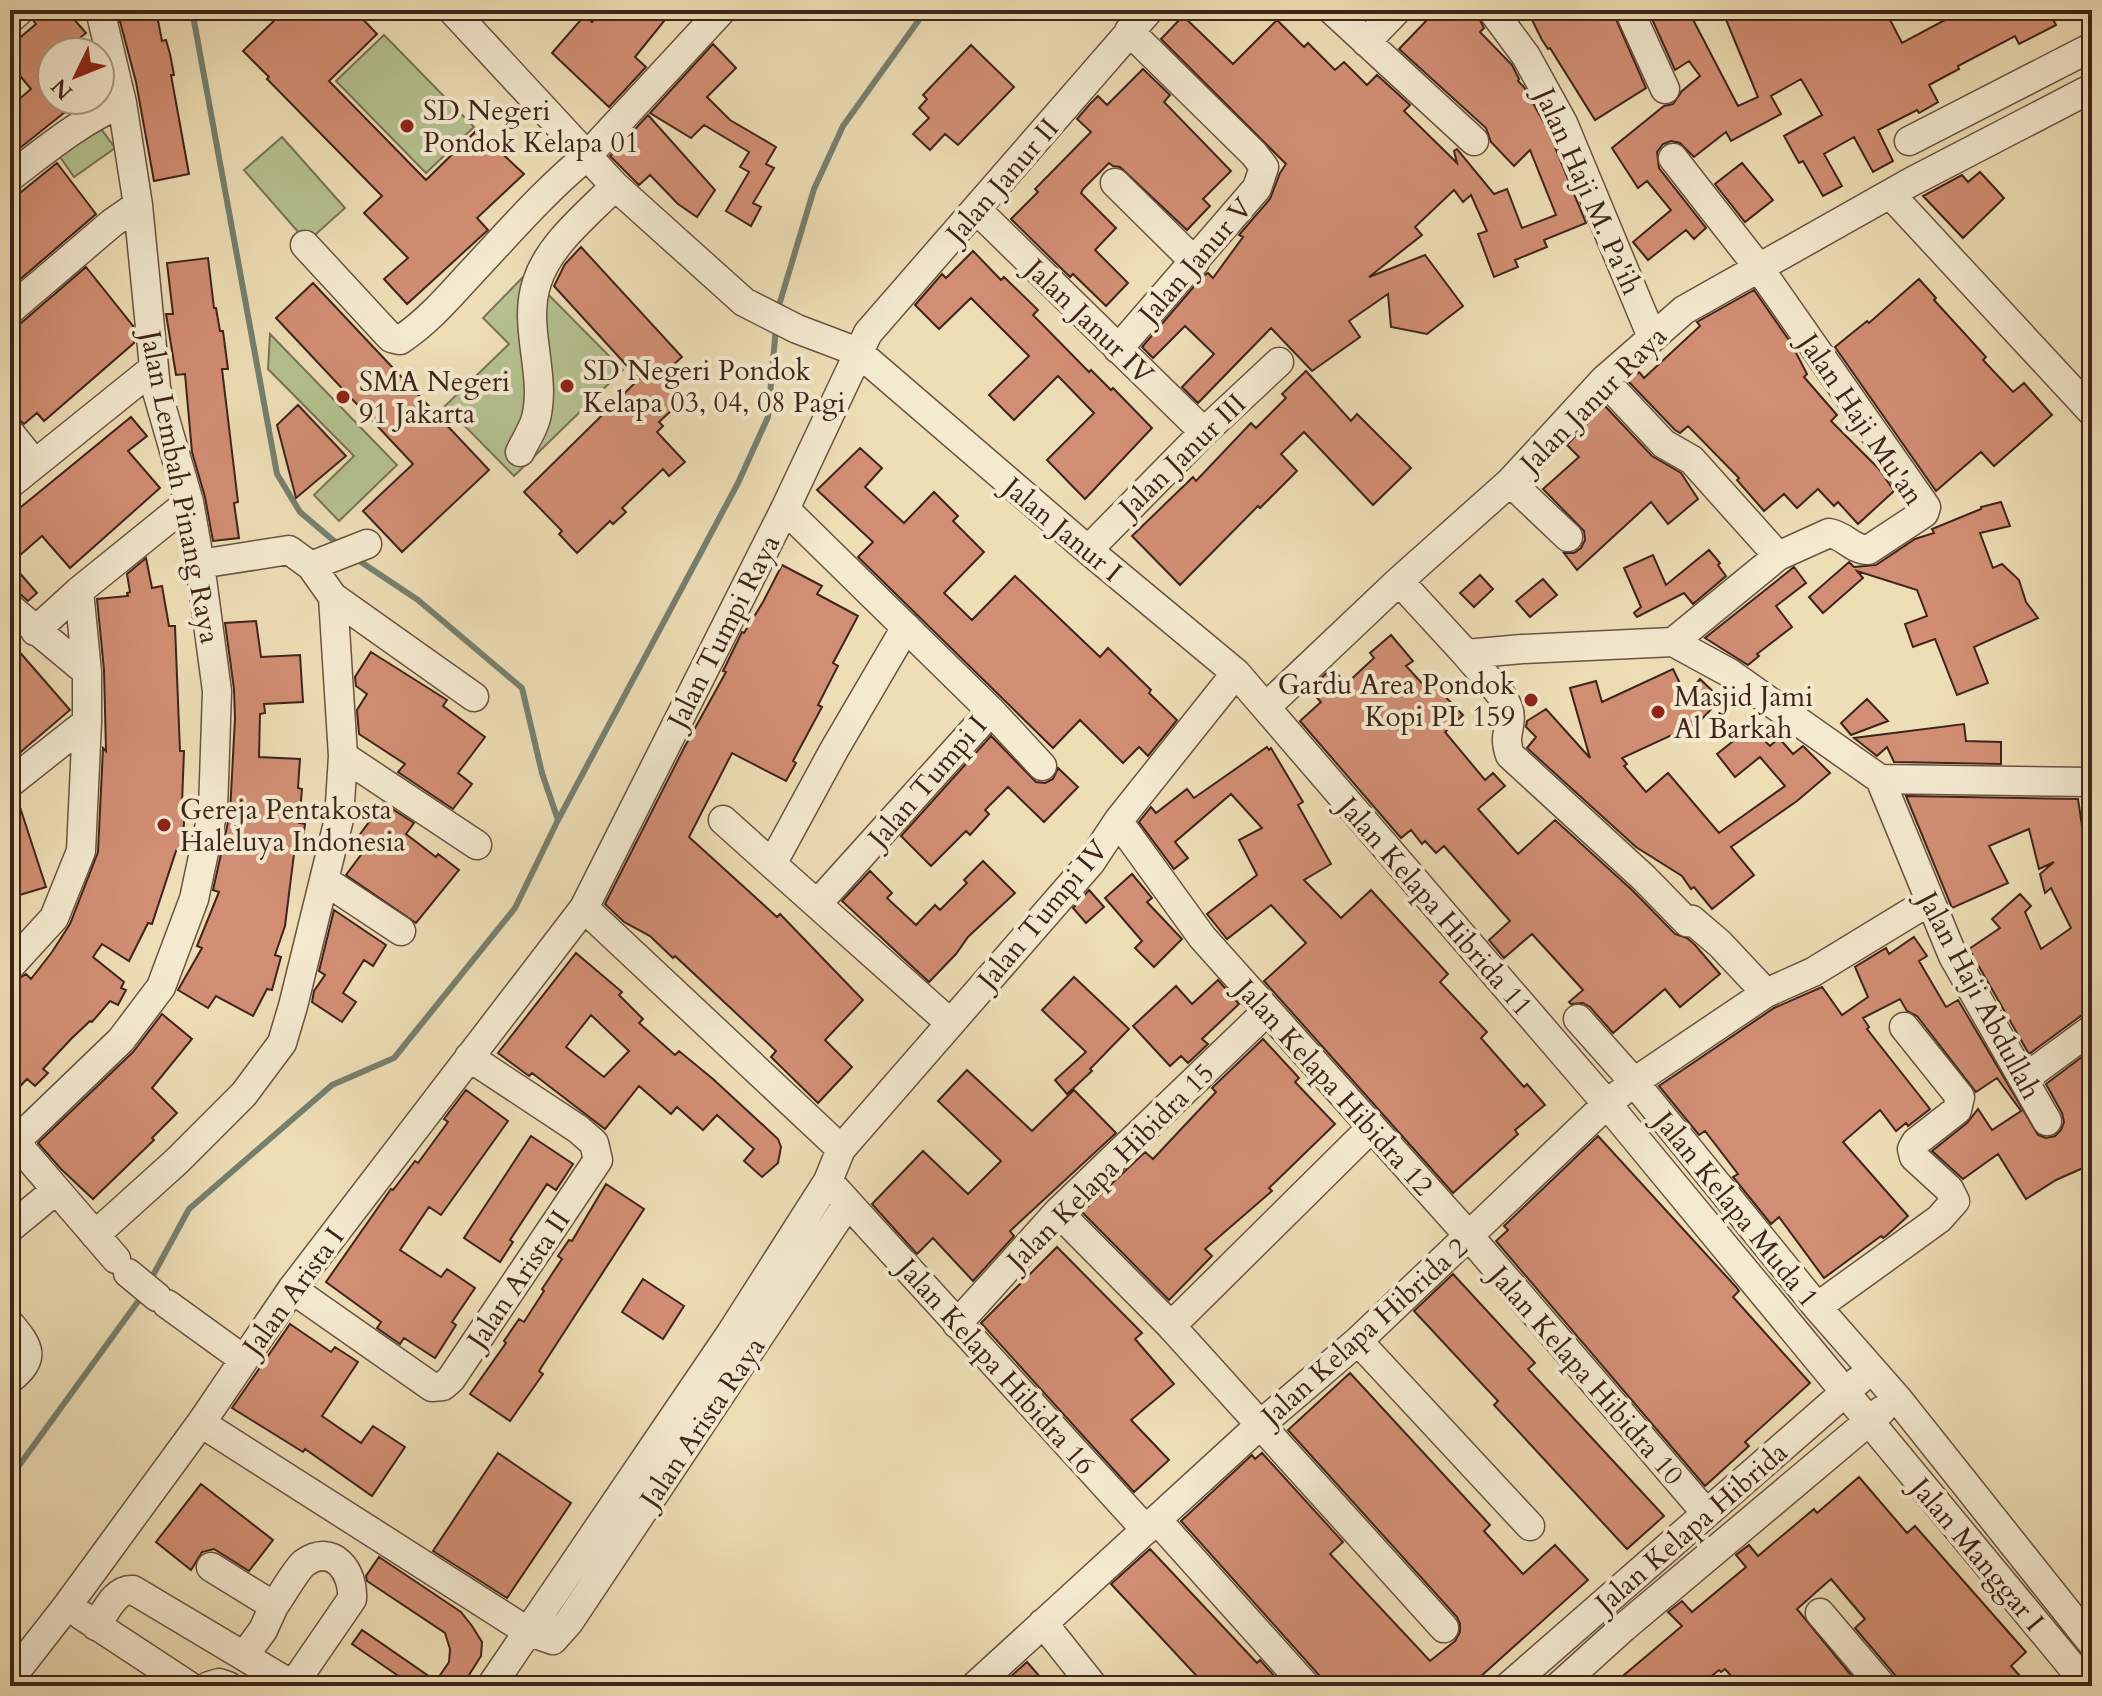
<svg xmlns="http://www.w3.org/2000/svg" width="2102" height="1696" font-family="Cardo,serif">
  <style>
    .green { fill: #b5c291; stroke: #7a7356; stroke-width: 2 }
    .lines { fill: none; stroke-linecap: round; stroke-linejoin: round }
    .stream { stroke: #76806f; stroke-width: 6 }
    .building { fill: #d28e74; stroke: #3f241a; stroke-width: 2; fill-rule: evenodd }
    .minor-casing { stroke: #6b5241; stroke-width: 31 }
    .minor { stroke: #f4ead0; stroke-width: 28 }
    .poi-dot { fill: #8f2418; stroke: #f4ead0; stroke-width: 3 }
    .labels { text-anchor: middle; stroke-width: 8; stroke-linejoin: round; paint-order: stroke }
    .poi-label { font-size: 28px; fill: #3f241a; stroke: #f4ead0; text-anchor: start }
    .street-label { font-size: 28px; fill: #3f241a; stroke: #f4ead0 }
  </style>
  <rect width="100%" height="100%" fill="#eedeb6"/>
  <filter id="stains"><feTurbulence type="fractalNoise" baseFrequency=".0025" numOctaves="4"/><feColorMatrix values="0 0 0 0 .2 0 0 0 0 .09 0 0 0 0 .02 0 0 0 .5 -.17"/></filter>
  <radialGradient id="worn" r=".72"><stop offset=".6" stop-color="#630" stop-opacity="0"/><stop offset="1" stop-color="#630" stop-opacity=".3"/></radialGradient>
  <path class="green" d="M384,35L474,127L426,173L336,81Z
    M99,126L115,148L74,177L58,154Z
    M282,137L345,208L307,242L244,170Z
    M527,273L623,370L514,476L445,406L509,344L483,318Z
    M270,334L397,465L339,521L314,495L354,456L268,369Z"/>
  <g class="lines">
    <path class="stream" d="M192,10L277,474L300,512L340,546
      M777,312L814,189L843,126L926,10
      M558,820L738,483L768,417L776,327
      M151,1279L189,1209L332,1085L394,1058L515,908L558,820L542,773L522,688L418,600L355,558
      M10,1478L142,1296"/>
  </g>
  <path class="building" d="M37,10H66L86,33L63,52H52V100H80L10,156V107L31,89L10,64V46L36,24L33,20Z
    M117,10H156L162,41L166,40L170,54L174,75H171L189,174L154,181L136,82Z
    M285,10H354L377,34L329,81L426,180L477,130L524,174L477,218L488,230L407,304L384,279L408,258L364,213L382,196L267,79L269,77L243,51Z
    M603,10H673L635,57L646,67L609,107L552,53L585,15L592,22Z
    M1418,10H1475L1484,28L1480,32L1512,65L1519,79L1518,81L1524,87L1548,130L1586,223L1544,240L1547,247L1515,260L1518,267L1494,277L1478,234L1487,231L1471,195L1463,202L1454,190L1415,227L1422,235L1369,277L1425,255L1463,306L1427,334L1391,327L1388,294L1349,321L1360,337L1312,371L1271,328L1198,403L1182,387L1214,354L1185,326L1153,358L1142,347L1203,276L1208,273L1213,278L1243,237L1239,235L1270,199L1280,173L1286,164L1161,39L1183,16L1233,64L1277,20L1304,47L1308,43L1335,70L1344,62L1367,85L1377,75L1410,105L1404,111L1457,163L1454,151L1457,149L1494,194L1507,189L1522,228L1556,215L1530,150L1514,166L1491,142L1486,128L1399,49L1428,19Z
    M1527,10H1612L1646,88L1595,120L1550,48L1548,49L1542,40Z
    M1648,10H1688L1738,106L1758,97L1722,10H1885L1902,43L1947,19L1943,10H2048L2056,25L2019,44L2015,36L1958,66L1959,69L1929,85L1938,102L1919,113L1917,110L1878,130L1893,161L1873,172L1854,137L1824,154L1842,186L1823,196L1803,161L1799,163L1784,136L1822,115L1801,79L1771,96L1781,114L1731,141L1726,132L1694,157L1680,143L1671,141L1663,144L1657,152L1659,168L1706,228L1694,239L1686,230L1648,260L1633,242L1671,210L1647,181L1638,188L1612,148L1664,106L1673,104L1682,91L1700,76L1689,61L1675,70Z
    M713,44L736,68L707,97L730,120L776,147L766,164L774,168L753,203L761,207L751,226L726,211L749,172L740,167L749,152L704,125L691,138L650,113Z
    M971,45L1014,87L958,145L945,134L930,150L913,134L929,118L919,108L927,99L923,95Z
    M1143,69L1170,95L1164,102L1231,171L1203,199L1210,206L1187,230L1120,167L1113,166L1109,163L1083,189L1081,193L1116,228L1095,250L1128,283L1106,306L1073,274L1070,277L1011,219L1038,192L1035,189L1091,132L1077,119L1090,104L1098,96L1107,105Z
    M648,115L715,190L697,217L678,204L650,175L639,185L610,156Z
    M57,163L96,214L10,288V248L20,239L10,226V201Z
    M1742,163L1773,200L1745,222L1715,184Z
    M1980,172L2004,198L1963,238L1923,196L1962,175L1968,182Z
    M581,247L682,357L661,376L683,400L659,422L663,426L657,432L685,462L669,476L663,469L622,508L626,512L613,524L610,521L577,553L559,534L562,531L524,492L639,379L554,286L565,264Z
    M973,251L1001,280L1004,277L1038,310L1033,315L1089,372L1091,370L1111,390L1113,388L1152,428L1085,499L1047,460L1094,413L1091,410L1058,376L1014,420L989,395L1029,356L971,298L939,329L915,305L942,274L946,278Z
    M208,258L214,308H216L220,331H223L228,369H222L238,502L234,503L239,538L213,541L205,497L192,452L185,374L176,375L166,314H173L167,263Z
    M86,267L133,326L134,343L44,421L37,413L24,424L17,418L10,416V327L21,323Z
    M1919,279L1936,298L1934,300L1986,357L1983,360L2013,392L2024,383L2052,415L1994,466L1981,452L1936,491L1835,347L1867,321L1869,323Z
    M313,283L489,470L402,552L363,511L413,464L276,318Z
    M1754,290L1791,343L1807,374L1804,377L1837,415L1831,421L1879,469L1894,491L1858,524L1838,502L1834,506L1818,489L1797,508L1784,494L1764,511L1737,480L1739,478L1688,426L1680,433L1675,430L1628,381L1639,372L1644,378L1700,326L1697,322Z
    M1306,371L1351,421L1357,414L1411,468L1373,505L1304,432L1281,454L1297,471L1260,508L1258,506L1180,585L1132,536L1193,477L1196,481L1251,423L1256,428L1286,398L1282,394Z
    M298,405L346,456L296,498L277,425Z
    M1604,405L1652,456L1681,473L1698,499L1668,524L1651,502L1577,570L1564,553H1574L1581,548L1585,540L1584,531L1543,489L1579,457L1567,445Z
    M131,417L147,436L128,451L160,488L70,568L42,536L11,563L37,593L28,601L20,594L10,591V516Z
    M860,448L882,468L865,487L904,523L934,492L958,516L953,521L984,552L944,593L972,620L1015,576L1100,657L1108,648L1151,690L1149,693L1177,720L1148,756L1139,747L1123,763L1080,720L1053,748L858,557L873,542L817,490Z
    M2001,502L2010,526L1980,533L1993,568L2002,564L2019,580L2026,602L2038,618L1974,647L1988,683L1957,695L1935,639L1913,647L1905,624L1927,616L1917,590L1857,571L1863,578L1823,613L1809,597L1849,562L1854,567L1876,565L1915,539L1934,533L1932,529L1981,509V507Z
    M1709,550L1720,563L1718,565L1726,576L1693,604L1684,593L1637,617L1634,613L1641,607L1624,568L1653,555L1666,585Z
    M146,558L152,588L162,586L169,626H175L180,751H184L182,803L186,804L181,852L176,851L152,924L148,923L129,961L102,944L93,957L124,982L121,988L126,990L118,1005L110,1001L92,1022L90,1021L71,1039L43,1069L48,1073L35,1086L27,1079L10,1097V984L26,974L31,979L52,952L70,924L98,852L103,748L106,751L104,670L97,599L128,596L127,593L130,592L127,574Z
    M782,565L822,586L817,594L858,616L833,663L838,666L818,705L822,707L793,761L796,763L786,781L732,753L689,837L777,917L780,914L863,1000L825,1040L852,1067L818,1103L771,1057L776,1051L738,1015L675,956L673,958L650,936L624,922L605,904L684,748L726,672L723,671L742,632L744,633L763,602Z
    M1794,567L1806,583L1776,606L1792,627L1757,654L1759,656L1748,665L1705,638Z
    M1480,575L1493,589L1474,607L1460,593Z
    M1543,579L1557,595L1530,617L1516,601Z
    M256,621L261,657L300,655L303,702L264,704L265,713L260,714L259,757L300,759L298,788L302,789L299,823L305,824L301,854H294L285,926L275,955L281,957L272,990L267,989L253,1016L216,996L208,1008L178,990L202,948L197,946L219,892L213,890L230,813L235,718L234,689L225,623Z
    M1391,635L1413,661L1406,666L1429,691L1435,686L1463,715L1445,732L1485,780L1493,773L1505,786L1478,809L1518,854L1555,820L1632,890L1675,934L1687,938L1695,945L1720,974L1680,1007L1665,989L1613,1033L1590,1007L1583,1003L1571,1004L1569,1002L1583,990L1532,934L1504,958L1489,940L1510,921L1444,846L1436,853L1425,841L1422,844L1411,830L1401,838L1300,721L1321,702L1309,689L1332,668L1346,684L1374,658L1370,653Z
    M10,641L70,710L10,761Z
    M371,652L447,700L443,706L485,737L458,773L472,784L453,809L398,772L405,764L359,734L357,710L367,694L356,686L355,677Z
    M1673,669L1686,696L1700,679L1721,699L1698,723L1622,758L1627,764L1624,766L1646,792L1668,773L1719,833L1785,786L1760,757L1735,777L1717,754L1741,735L1738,732L1747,724L1770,746L1779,738L1793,754L1803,746L1830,773L1797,801L1731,847L1754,875L1712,909L1694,887L1691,889L1682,876L1636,847L1527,748L1536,737L1526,727L1527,721L1546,709L1590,758L1570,688L1596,681L1602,702Z
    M1867,699L1888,721L1851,735L1841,723Z
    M1964,724L1966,741L2001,742V764L1894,762L1887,747L1877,756L1854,738Z
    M991,736L1036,782L1045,783L1053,779L1058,768L1078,787L1044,822L1008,787L985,810L989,814L970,835L966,831L931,866L901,836Z
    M1267,747L1269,750L1271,748L1303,802L1298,805L1331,864L1304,880L1341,918L1371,890L1448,974L1440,982L1487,1032L1481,1038L1524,1087L1527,1084L1545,1105L1515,1130L1518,1134L1453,1193L1264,981L1306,943L1271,905L1227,939L1207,914L1257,875L1239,840L1262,828L1231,794L1175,842L1188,858L1174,869L1139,822L1151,807L1156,813L1187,789L1194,798Z
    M1906,796L2078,799L2082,826H2084L2092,849V1012L2082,1015L2029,1054L1969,949L2000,928L1992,919L2020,894L2031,906L2025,912L2041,949L2071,928L2051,888L2045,893L2040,874L2054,862L2039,869L2029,829L1989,846L2008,883L1952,908Z
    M17,798L46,887L10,898V800Z
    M383,803L414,823L406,834L436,857L438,854L459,870L416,923L346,875L369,844L358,837Z
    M983,861L1015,893L968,937L956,954L929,982L842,901L870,871L892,893L887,898L916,925L935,905L940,910L967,883L964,880Z
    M1132,874L1152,898L1147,902L1182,939L1154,967L1135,948L1142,941L1105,898Z
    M1089,890L1104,907L1086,923L1073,908Z
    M334,910L386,945L373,966L364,960L343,993L356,1002L342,1022L312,1002L314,991L325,975L319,971Z
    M1914,937L1927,956L1919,961L1946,1007L1958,1000L2038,1135L2046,1138L2055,1136L2061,1130L2064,1122L2062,1113L2046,1084L2086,1054L2092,1062V1164L2056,1180L2026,1199L1998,1154L1963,1179L1932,1151L1967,1123L1978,1109L1992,1130L2021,1111L1997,1078L1976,1092L1917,1016L1907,1011L1900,999L1863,1018L1869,1027L1867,1029L1930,1109L1908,1126L1906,1123L1896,1131L1880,1110L1843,1142L1908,1216L1886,1236L1883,1238L1881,1236L1824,1278L1779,1217L1771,1224L1733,1177L1738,1174L1705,1131L1699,1135L1659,1086L1774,1008L1822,987L1842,1015L1868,997L1855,967L1886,948L1889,954Z
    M576,953L622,992L619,995L643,1019L639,1023L675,1055L679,1051L713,1079L778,1139L781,1147L778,1163L762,1177L744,1161L754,1149L717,1115L703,1130L677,1107L671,1114L639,1086L605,1129L532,1073L529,1076L498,1053ZM591,1015L629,1051L604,1077L566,1047Z
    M1074,977L1129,1029L1090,1069L1092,1071L1067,1094L1055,1080L1086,1052L1042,1010Z
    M1218,980L1239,1004L1202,1039L1208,1044L1188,1063L1181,1056L1170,1066L1133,1026L1176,986L1192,1004Z
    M162,1014L192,1039L152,1088L177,1113L152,1138L154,1140L93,1199L61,1169L38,1143L133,1052Z
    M1263,1039L1299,1078L1295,1082L1335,1124L1269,1188L1272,1191L1205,1249L1212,1256L1169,1300L1082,1212L1145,1152L1153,1159L1216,1092L1212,1088Z
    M967,1070L1032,1131L1074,1090L1116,1133L1010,1231L1014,1236L973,1281L933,1238L917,1254L872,1204L923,1151L968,1194L1001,1161L938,1101Z
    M466,1090L508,1121L441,1215L429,1207L400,1250L441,1277L447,1269L475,1288L452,1322L456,1325L435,1358L404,1338L400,1344L377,1328L381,1322L326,1282L391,1189L393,1190L415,1161L418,1163L448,1122L444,1119Z
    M531,1136L573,1164L556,1190L547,1184L510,1240L513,1242L500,1262L464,1238Z
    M1598,1136L1736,1287L1739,1291L1733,1297L1810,1383L1745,1442L1749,1446L1705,1486L1496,1241L1508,1230L1504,1226Z
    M606,1184L644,1209L539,1371L543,1374L510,1421L470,1394L506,1343L504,1341L519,1319L524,1322L544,1291L542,1289L562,1259L558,1256L569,1240L572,1241Z
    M1057,1247L1142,1333L1135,1339L1174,1384L1131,1420L1169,1460L1134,1492L981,1323Z
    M1453,1274L1535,1363L1528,1369L1664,1516L1627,1549L1494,1405L1498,1401L1414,1311Z
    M643,1279L684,1306L663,1339L622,1312Z
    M290,1324L331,1352L335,1347L358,1362L322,1416L361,1443L373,1426L405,1447L372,1496L305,1449L303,1452L232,1408Z
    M1350,1373L1490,1525L1484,1531L1523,1574L1555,1545L1588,1580L1470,1686H1323L1319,1675L1181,1521L1252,1455L1255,1459L1262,1453L1343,1542L1330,1554L1430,1661L1455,1641L1460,1632V1624L1457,1617L1288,1430Z
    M498,1453L571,1503L507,1598L433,1551Z
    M1859,1477L1907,1533L1915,1526L2026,1652L2011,1666L2029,1686H1899L1895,1675L1855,1628L1865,1619L1831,1579L1797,1609L1860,1686H1740L1725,1669L1721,1672L1719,1670L1699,1686H1611L1682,1626L1668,1612L1682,1601L1692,1612L1746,1567L1736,1555L1749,1545L1758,1556L1814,1509L1817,1513Z
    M201,1484L273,1540L249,1571L214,1549L202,1552L191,1570L156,1542Z
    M1150,1549L1257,1663L1260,1660L1283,1686H1206L1111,1584Z
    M379,1557L461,1612L472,1626L482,1642L481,1656L462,1686H413L352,1644L362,1630L436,1681L449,1662L450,1649L445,1633L367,1581L366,1576Z
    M1027,1662L1048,1686H1000Z"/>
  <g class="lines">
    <g class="minor-casing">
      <path id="minor" d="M452,10L615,186L744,302L797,329L858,352L1088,550L1236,673L1607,1104L2088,1686
        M1332,10L1474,141
        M1492,10L1526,56L1563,123L1652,337
        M1629,10L1665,89
        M10,19L20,10
        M1366,42L1397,10
        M1909,141L2092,47
        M1673,158L1759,268L1926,507L1924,513L1868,550C1853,550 1844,535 1829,533L1778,556L1673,642
        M10,177C46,150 80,121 122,103
        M1115,183L1195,262
        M1890,194L2092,412
        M977,210L1204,432
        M305,245L391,338L400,340C426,323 447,299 468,276C506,236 543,192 586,157L722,10
        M10,310L112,223L138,205
        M1118,349L1257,188L1264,167L1254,154L1129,31
        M1604,380L1664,444L1692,460L1778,556
        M10,433L34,463
        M520,452C525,441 533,430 536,418C547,374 522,326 537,282C549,244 588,214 615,186
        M1510,482L1568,537
        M10,484L154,368
        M785,509L991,711L818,903
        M1088,550L1204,432L1279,362
        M311,566L367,544
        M1399,581L1466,654L1522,649L1673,642L1728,672L1880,779L2092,782
        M333,597L474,697
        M10,608L87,672
        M906,627L834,750L772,864L949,1022
        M35,631L79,591L189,502
        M1466,654C1477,668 1506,695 1509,711C1513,727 1502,734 1510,755L1644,878L1687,922L1692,920L1720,944L1766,993
        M1266,707L1399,581L1510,482L1604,380L1684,310L1911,182L2092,88
        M991,711L1042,766
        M343,756L477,845
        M1880,779L1953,956L2047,1121
        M10,783L87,722
        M723,820L772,864
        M1118,821L1202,937L1469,1236L1706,1513
        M324,880L401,931
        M584,908L841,1149
        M10,966L54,918L81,851L87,722V672L79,591
        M1578,1019L1634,1082L1817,1307L1897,1398L2092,1643
        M2025,1078L2092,1029
        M10,1136L116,1259
        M15,1142L121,1040L161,987L194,899L213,810L217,691L200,564L189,502L156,388L138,205L122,103L100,10
        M848,1203L1146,1530
        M1058,1212L1171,1326L1444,1628
        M10,1228L56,1190
        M95,1235L177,1161L244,1094L282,1043L293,1006L339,819L343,756L333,597L311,566L289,550L200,564
        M128,1273L157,1297
        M292,1289L432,1387L443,1386L451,1379L598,1160L594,1143L578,1129L469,1057
        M167,1304L243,1359
        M1817,1307L1939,1219L1955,1201L1949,1189L1914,1157L1912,1149L1916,1142L1957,1110L1960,1097L1904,1027
        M10,1324C29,1347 37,1358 10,1379
        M957,1324L1058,1212L1266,1012
        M1171,1326L1372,1127
        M1358,1341L1530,1526
        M201,1423L527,1631L553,1640L569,1622L848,1203L828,1181
        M1157,1520L1306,1686
        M211,1567L274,1606L263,1630L244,1656
        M274,1606C282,1595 295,1571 304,1563C333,1542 354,1572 352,1599L293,1685
        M1820,1613L1882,1686
        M81,1615L189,1686
        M1043,1623L1093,1686
        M96,1626C105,1613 115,1588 133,1590L294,1686
        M10,1679L67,1606L201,1423L292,1289L584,908L785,509L868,333L1149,10
        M209,1686L219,1683L228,1686
        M491,1686L731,1333L828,1181L841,1149L1091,862L1118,821L1236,673
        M975,1686L1260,1425L1358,1341L1607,1104L1634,1082L1766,993L1813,972L1928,902
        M1509,1686L1858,1381
        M1559,1686L1623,1628L1881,1411"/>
    </g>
    <use href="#minor" class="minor"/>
  </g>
  <g class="poi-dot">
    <circle cx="407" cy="126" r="8"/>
    <circle cx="567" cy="386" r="8"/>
    <circle cx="343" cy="397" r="8"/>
    <circle cx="1531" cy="700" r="8"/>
    <circle cx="1658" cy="712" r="8"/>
    <circle cx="164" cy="825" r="8"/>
  </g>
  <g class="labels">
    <g class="poi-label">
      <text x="423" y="120">SD Negeri<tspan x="423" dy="32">Pondok Kelapa 01</tspan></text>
      <text x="583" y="380">SD Negeri Pondok<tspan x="583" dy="32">Kelapa 03, 04, 08 Pagi</tspan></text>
      <text x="359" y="391">SMA Negeri<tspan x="359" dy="32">91 Jakarta</tspan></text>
      <text x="1515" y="694" text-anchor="end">Gardu Area Pondok<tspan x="1515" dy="32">Kopi PL 159</tspan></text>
      <text x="1674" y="706">Masjid Jami<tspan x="1674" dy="32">Al Barkah</tspan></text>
      <text x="180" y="819">Gereja Pentakosta<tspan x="180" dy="32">Haleluya Indonesia</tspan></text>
    </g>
    <g class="street-label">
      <text transform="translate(1002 180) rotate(-49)" y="10">Jalan Janur II</text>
      <text transform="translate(1589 191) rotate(66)" y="10">Jalan Haji M. Pa'ih</text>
      <text transform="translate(1195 260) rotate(-49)" y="10">Jalan Janur V</text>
      <text transform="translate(1090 321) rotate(44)" y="10">Jalan Janur IV</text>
      <text transform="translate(1593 399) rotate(-45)" y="10">Jalan Janur Raya</text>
      <text transform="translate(1862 419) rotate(56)" y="10">Jalan Haji Mu'an</text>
      <text transform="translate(1182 455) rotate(-44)" y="10">Jalan Janur III</text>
      <text transform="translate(181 487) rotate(79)" y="10">Jalan Lembah Pinang Raya</text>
      <text transform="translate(1063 529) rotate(40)" y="10">Jalan Janur I</text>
      <text transform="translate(723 631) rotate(-63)" y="10">Jalan Tumpi Raya</text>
      <text transform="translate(927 781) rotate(-49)" y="10">Jalan Tumpi I</text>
      <text transform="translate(1436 906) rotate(49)" y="10">Jalan Kelapa Hibrida 11</text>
      <text transform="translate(1042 914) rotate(-50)" y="10">Jalan Tumpi IV</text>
      <text transform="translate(1980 995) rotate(62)" y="10">Jalan Haji Abdullah</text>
      <text transform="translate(1335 1087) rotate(48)" y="10">Jalan Kelapa Hibidra 12</text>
      <text transform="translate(1110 1166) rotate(-45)" y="10">Jalan Kelapa Hibidra 15</text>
      <text transform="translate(1737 1209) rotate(51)" y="10">Jalan Kelapa Muda 1</text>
      <text transform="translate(518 1279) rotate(-56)" y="10">Jalan Arista II</text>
      <text transform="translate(293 1291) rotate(-54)" y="10">Jalan Arista I</text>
      <text transform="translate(1364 1331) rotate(-42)" y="10">Jalan Kelapa Hibrida 2</text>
      <text transform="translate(997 1366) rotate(48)" y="10">Jalan Kelapa Hibidra 16</text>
      <text transform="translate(1587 1375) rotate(49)" y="10">Jalan Kelapa Hibidra 10</text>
      <text transform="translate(702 1422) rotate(-56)" y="10">Jalan Arista Raya</text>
      <text transform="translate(1691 1527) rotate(-41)" y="10">Jalan Kelapa Hibrida</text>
      <text transform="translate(1978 1554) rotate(50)" y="10">Jalan Manggar I</text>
    </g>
  </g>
  <rect width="2102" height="1696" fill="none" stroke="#eedeb6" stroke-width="40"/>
  <rect x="12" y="12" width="2078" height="1672" fill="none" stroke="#3f241a" stroke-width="4"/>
  <rect x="20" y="20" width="2062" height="1656" fill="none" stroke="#3f241a" stroke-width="2"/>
  <g transform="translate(76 76) rotate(227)"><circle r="38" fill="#f4ead0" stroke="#ac9b87" stroke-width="2"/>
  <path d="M0-6L14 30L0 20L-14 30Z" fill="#8f2418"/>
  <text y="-12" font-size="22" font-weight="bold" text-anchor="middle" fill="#3f241a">N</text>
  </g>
  <rect width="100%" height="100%" filter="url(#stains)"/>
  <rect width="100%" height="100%" fill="url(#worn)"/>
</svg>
